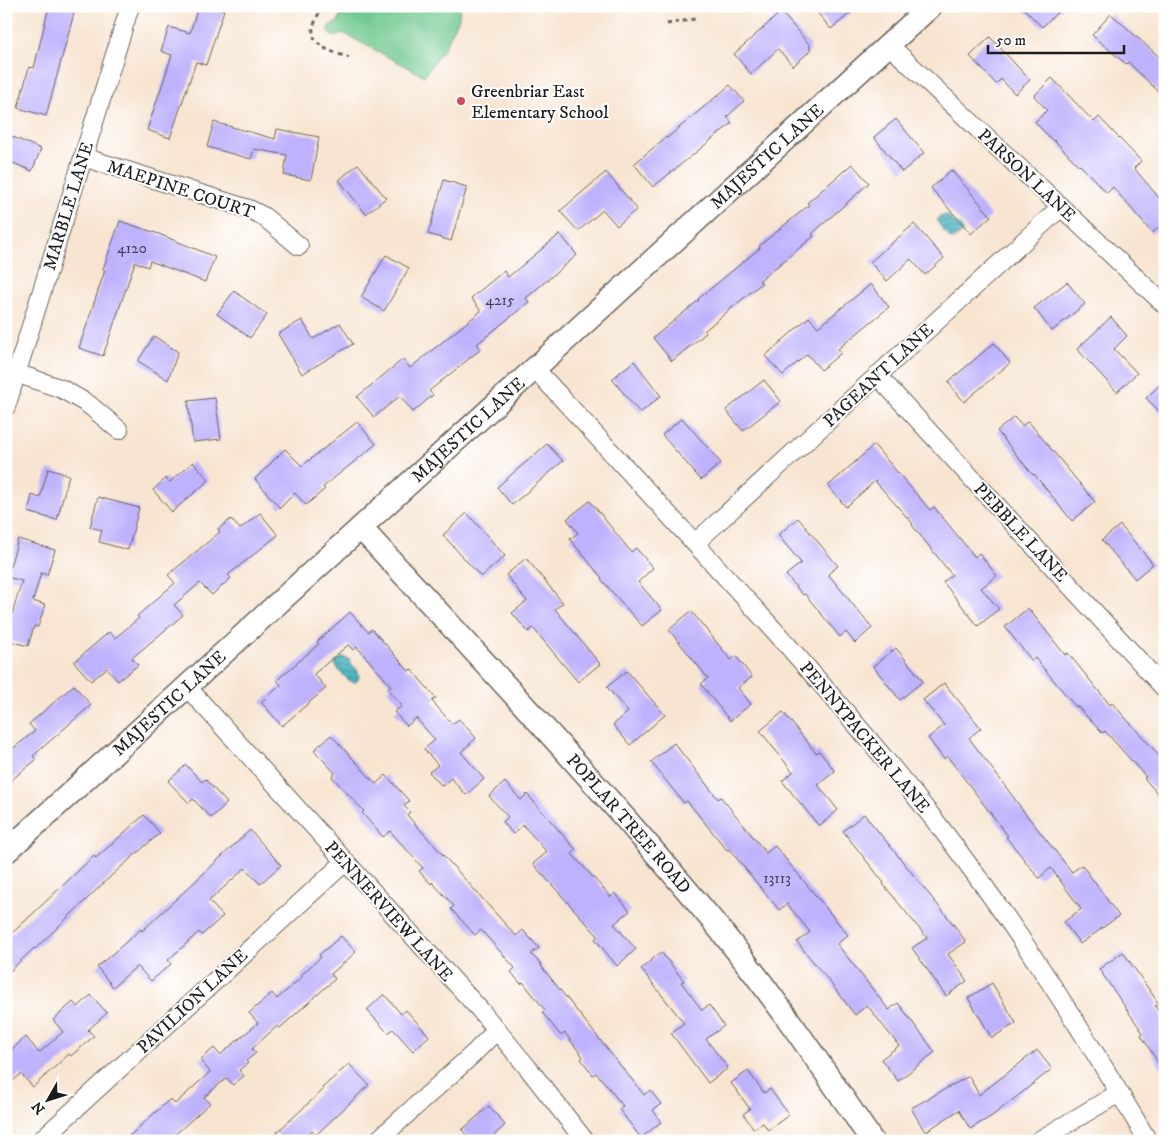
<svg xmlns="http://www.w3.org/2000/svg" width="1171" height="1147" font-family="'IM FELL DW Pica',serif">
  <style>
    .garden { fill: #71c990; stroke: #467256 }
    .water { fill: url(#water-rules); stroke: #2e666c }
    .building { fill: #beb1fd }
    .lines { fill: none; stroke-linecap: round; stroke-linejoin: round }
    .minor-casing { stroke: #69625b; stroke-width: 20 }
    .tertiary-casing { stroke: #69625b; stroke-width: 25 }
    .path { stroke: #69625b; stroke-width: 3; stroke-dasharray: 4 4; stroke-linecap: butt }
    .minor { stroke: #fff; stroke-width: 18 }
    .tertiary { stroke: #fff; stroke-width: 22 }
    .poi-dot { fill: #d1495b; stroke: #fff; stroke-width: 2 }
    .labels { text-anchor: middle; stroke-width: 4; stroke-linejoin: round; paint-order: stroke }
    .number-label { font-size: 15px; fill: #444154 }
    .poi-label { font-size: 18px; fill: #1c1c1c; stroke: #fff; text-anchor: start }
    .street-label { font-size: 18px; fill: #1c1c1c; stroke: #fff }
  </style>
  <defs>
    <pattern id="water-rules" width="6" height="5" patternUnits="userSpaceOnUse" patternTransform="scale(1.25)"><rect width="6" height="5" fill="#41b0bd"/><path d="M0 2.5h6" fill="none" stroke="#368e99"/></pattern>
  </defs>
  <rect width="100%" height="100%" fill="#fff"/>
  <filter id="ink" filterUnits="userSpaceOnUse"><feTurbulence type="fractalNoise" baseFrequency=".02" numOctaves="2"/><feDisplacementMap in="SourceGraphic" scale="10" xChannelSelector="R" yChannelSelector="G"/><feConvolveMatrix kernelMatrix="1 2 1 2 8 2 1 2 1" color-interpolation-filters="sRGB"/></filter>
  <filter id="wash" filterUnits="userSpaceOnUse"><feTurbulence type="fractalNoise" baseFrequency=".0096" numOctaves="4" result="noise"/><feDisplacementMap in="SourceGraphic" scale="20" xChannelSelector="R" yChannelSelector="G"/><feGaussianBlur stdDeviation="1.12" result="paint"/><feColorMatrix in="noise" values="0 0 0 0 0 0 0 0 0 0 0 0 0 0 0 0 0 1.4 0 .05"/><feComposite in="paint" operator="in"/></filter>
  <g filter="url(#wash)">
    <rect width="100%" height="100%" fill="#f8e5d1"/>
    <path class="garden" d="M344,6H460L459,18L445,47L424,76L343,33L337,36H332C328,33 327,30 330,25L338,22Z"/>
    <path class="water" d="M947,215L956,224L960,225L963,231C961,237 957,235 953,239L949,238V235L944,232L937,221L939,217Z
      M343,657L349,659C351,666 360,669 359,676C357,693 337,670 335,664L336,661Z"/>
    <g id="blocks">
      <path class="building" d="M49,6H76L46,116L18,108L29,67L34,68Z
        M198,6H213L224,10L206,65L196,62L170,138L147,130L172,55L161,51L169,27L190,33Z
        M812,6H859L831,29Z
        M1021,6H1064L1042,27Z
        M781,12L810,45V51L793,66L778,49L751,74L734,54Z
        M1111,14L1165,62V98L1128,62L1126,64L1092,35Z
        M990,37L1030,80L1015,94L1001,79L996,84L970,56Z
        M1052,78L1094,122L1099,117L1141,161L1134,168L1165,205V222L1152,233L1113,187L1107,193L1080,165L1079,166L1054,140L1053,141L1035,122L1047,110L1034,96Z
        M730,85L744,101L727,117L732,123L653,187L634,164L666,137L667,138Z
        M896,119L924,153L902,172L874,137Z
        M214,122L275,139L277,129L319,137L311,180L284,175L287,155L254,149L251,159L207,147Z
        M6,134L41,149L32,171L6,160Z
        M358,164L386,198L366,214L339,180Z
        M852,164L869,183L812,234L814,236L759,281L762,283L704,331L706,333L672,361L653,338L699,300L698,299L760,248L759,246L809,205L807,203Z
        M951,170L991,216L971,234L931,188Z
        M606,172L637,209L617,226L603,210L578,231L560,211Z
        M444,180L467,187L451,241L428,234Z
        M120,221L159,234L215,257L205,282L150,261L148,267L135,262L103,356L79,348L105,270L103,269Z
        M914,224L944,258L925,275L911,259L887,281L870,262Z
        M560,234L577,255L526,298L529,302L477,344L481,349L429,391L433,395L413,412L400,396L374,417L357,397L403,359L410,368L481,311L471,298L504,271L508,277Z
        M386,255L409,268L384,311L361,297Z
        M1067,282L1085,304L1052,331L1034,308Z
        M871,284L889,307L838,349L841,353L821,370L807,354L783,375L765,356L809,317L818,327Z
        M234,291L267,315L250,338L217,314Z
        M1111,317L1127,336L1114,349L1137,373L1117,392L1077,349Z
        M302,320L313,339L340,323L353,344L302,374L278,334Z
        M154,336L178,352L168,380L138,361Z
        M994,343L1010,363L964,402L948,382Z
        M634,361L661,396L640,413L612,379Z
        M764,380L781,401L743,431L726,410Z
        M1165,380V417L1146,398Z
        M215,398L221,439L193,442L188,401Z
        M1014,417L1022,426L1028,421L1095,502L1072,521L1034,474L1033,475L997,431Z
        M682,418L721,463L701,480L662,435Z
        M357,422L376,444L323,487L325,489L306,505L295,493L280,508L255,479L285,449L302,466Z
        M547,444L563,461L512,505L497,487Z
        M874,445L930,510L934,507L975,557L979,553L997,576L981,588L999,609L978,626L943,582L952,575L912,525L913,524L875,481L846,507L828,486Z
        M193,462L209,480L172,512L153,490L166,478L170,482Z
        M48,469L69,475L57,520L28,512L32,495L40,498Z
        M98,497L139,508L128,550L99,542L102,530L90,527Z
        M590,501L631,552L636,548L653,568L638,582L662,610L642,626L601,579L602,578L570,539L578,533L567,519Z
        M260,513L278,535L228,575L231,578L212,595L200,583L174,605L183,615L132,658L138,665L118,681L107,668L91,681L74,662L109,632L115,638L139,618L137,616L175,583L168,575L220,532L218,529L231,519L240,529Z
        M467,513L505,556L481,577L443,535Z
        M798,518L838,566L828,574L872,628L855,643L846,632L840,637L805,594L803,595L786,575L801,563L778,535Z
        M1120,525L1153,564L1135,579L1102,540Z
        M18,539L55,550L47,575L41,573L33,601L45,605L38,627L34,626L28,646L6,640V613L12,614L22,581L7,577Z
        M526,558L563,603L555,609L600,664L578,682L533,628L528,632L512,613L527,601L506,575Z
        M1028,608L1065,655L1068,653L1110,705L1112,703L1165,762V802L1144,778L1146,777L1105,731L1102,733L1077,706L1076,707L1035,658L1032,661L1005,627Z
        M691,611L731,660L736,656L752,677L738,688L751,704L730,721L701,684L708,678L669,630Z
        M350,612L368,632L372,629L409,671L411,669L436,698L432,701L452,724L459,719L476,738L461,752L484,779L466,795L451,778L442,786L429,772L438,765L424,749L435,740L416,718L407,726L394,712L402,706L388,690L391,686L357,647L353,650L348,645L314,674L326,688L282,726L261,702L281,685L277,680L319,644L317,642Z
        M896,648L923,681L900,700L873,666Z
        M627,671L665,715L630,745L613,725L628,712L607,687Z
        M944,683L981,728L969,738L1020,806V807L1072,872L1082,865L1119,916L1080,944L1064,922L1081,909L1051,868L1039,878L1006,837L1008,836L947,756L944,759L928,738L944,725L923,700Z
        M74,685L91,705L33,756L36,760L6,784V754L35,731L29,724Z
        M783,712L816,753L819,751L835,771L818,785L838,810L819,826L782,781L793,772L760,731Z
        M331,735L376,784L386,775L409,801L404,806L410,812L407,815L516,936L523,930L539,948L531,954L542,965L541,966L644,1095L650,1090L661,1104L653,1110L661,1122L641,1138L619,1109L623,1106L604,1082L596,1073L593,1075L581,1059L583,1057L565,1033L561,1036L542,1012L545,1010L523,982L521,984L511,972L515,968L481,930L475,935L451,909L454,906L432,882L431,884L419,871L423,868L390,831L383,837L362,813L364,811L332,777L335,773L314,750Z
        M674,743L718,799L721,797L766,853L775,846L848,935L837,944L889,1010L898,1003L935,1052L898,1081L881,1059L899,1046L867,1005L855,1015L829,981L797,942L810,932L787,904L779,910L729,849L727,850L687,801L684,803L651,762Z
        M186,765L202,782L205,779L227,803L211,818L193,799L189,803L168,781Z
        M505,782L521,800L527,794L576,850L572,854L611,897L615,893L630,911L614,924L636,949L617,966L595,939L598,936L533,864L547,852L523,825L513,834L503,822L508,817L489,796Z
        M864,814L954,925L966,942L948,954L967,981L946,996L912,948L927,938L883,884L884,883L843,831Z
        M144,815L160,833L112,875L35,949L34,948L6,975V939L94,856L96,858Z
        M250,830L281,865L260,884L245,868L209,901L223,916L202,935L199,932L168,960L171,964L151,981L137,966L113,987L97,967L141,929L142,931Z
        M341,936L356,952L331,974L335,979L280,1028L277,1026L252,1049L256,1053L246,1061L248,1063L239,1070L244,1076L233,1085L227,1078L204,1097L210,1103L168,1141H124L170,1099L175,1104L210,1072L200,1060L214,1048L220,1055L258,1023L249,1013L272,993L277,999L302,977L301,975L321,957L319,955Z
        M661,952L684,981L681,982L702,1010L709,1005L724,1026L706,1039L728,1068L708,1083L671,1033L684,1023L641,969Z
        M1123,952L1159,1004L1155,1006L1165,1021V1074L1141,1035L1143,1033L1099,969Z
        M992,983L1016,1023L992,1038L968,998Z
        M384,994L401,1014L406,1010L429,1036L413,1051L393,1029L388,1033L367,1010Z
        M91,995L107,1013L88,1030L94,1036L71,1056L69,1054L33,1087L21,1074L6,1087V1054L26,1037L39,1053L63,1032L53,1020L73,1002L78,1007Z
        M1037,1050L1052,1069L992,1116L970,1129L959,1110L925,1132L911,1108L969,1076L979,1095Z
        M349,1064L369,1085L316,1135L312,1130L301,1141H283L276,1133L323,1090L322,1088Z
        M748,1071L764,1093L770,1089L789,1115L768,1130L763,1123L754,1129L743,1114L750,1109L731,1083Z
        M489,1106L505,1125L488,1141H471L462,1130Z"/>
    </g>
  </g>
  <g filter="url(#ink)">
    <use href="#blocks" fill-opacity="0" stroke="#69625b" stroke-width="1"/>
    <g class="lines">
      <g class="minor-casing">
        <path id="minor" d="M889,45L1165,305
          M83,157L249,209L263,216L299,246
          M535,369C614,455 694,542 773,629C829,692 884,756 936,822C1015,923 1083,1031 1148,1141
          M16,373L62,389L88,404L119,430
          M877,375L1165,689
          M6,407L130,6
          M695,543L1061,207
          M187,687L481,1011L528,1068L585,1141
          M40,1141L345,862
          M377,1141L472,1055L497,1030
          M1038,1141L1119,1093"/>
      </g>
      <g class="tertiary-casing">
        <g id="tertiary">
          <path id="s1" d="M361,528C479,657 600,785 712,920C770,990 821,1065 872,1141"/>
          <path id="s2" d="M6,852L931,6"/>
        </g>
      </g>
      <path class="path" d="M322,6C319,13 315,21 313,28C310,48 336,52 349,58
        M667,24L695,19"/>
      <use href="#minor" class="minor"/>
      <use href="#tertiary" class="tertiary"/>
    </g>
  </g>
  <circle class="poi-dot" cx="461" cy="101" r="5"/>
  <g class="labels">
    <g class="number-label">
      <text x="132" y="253">4120</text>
      <text x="500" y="305">4215</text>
      <text x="777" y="883">13113</text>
    </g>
    <g class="poi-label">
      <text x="471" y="97">Greenbriar East<tspan x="471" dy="21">Elementary School</tspan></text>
    </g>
    <g class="street-label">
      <text dy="6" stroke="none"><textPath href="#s2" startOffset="1031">MAJESTIC LANE</textPath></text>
      <text transform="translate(1027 175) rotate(43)" y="6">PARSON LANE</text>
      <text transform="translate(181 189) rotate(18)" y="6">MAEPINE COURT</text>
      <text transform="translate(68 206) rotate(-73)" y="6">MARBLE LANE</text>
      <text transform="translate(878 375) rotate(-43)" y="6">PAGEANT LANE</text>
      <text dy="6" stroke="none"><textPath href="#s2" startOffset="626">MAJESTIC LANE</textPath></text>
      <text transform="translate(1021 532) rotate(47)" y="6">PEBBLE LANE</text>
      <text dy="6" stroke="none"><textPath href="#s2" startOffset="221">MAJESTIC LANE</textPath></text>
      <text transform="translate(865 737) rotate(50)" y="6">PENNYPACKER LANE</text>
      <text dy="6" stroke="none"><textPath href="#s1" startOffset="399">POPLAR TREE ROAD</textPath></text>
      <text transform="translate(389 911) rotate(48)" y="6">PENNERVIEW LANE</text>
      <text transform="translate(192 1001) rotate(-43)" y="6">PAVILION LANE</text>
    </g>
  </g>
  <rect width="1171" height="1147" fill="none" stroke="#fff" stroke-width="25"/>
  <g transform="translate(48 1100) rotate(231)" stroke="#ffffff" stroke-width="4" paint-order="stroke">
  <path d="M0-4L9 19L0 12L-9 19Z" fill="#1c1c1c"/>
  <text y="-8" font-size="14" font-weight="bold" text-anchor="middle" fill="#1c1c1c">N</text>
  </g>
  <path d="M988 45v8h136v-8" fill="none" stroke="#1c1c1c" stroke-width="2.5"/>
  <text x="996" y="45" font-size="15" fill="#1c1c1c" stroke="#ffffff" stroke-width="4" paint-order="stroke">50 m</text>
</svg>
